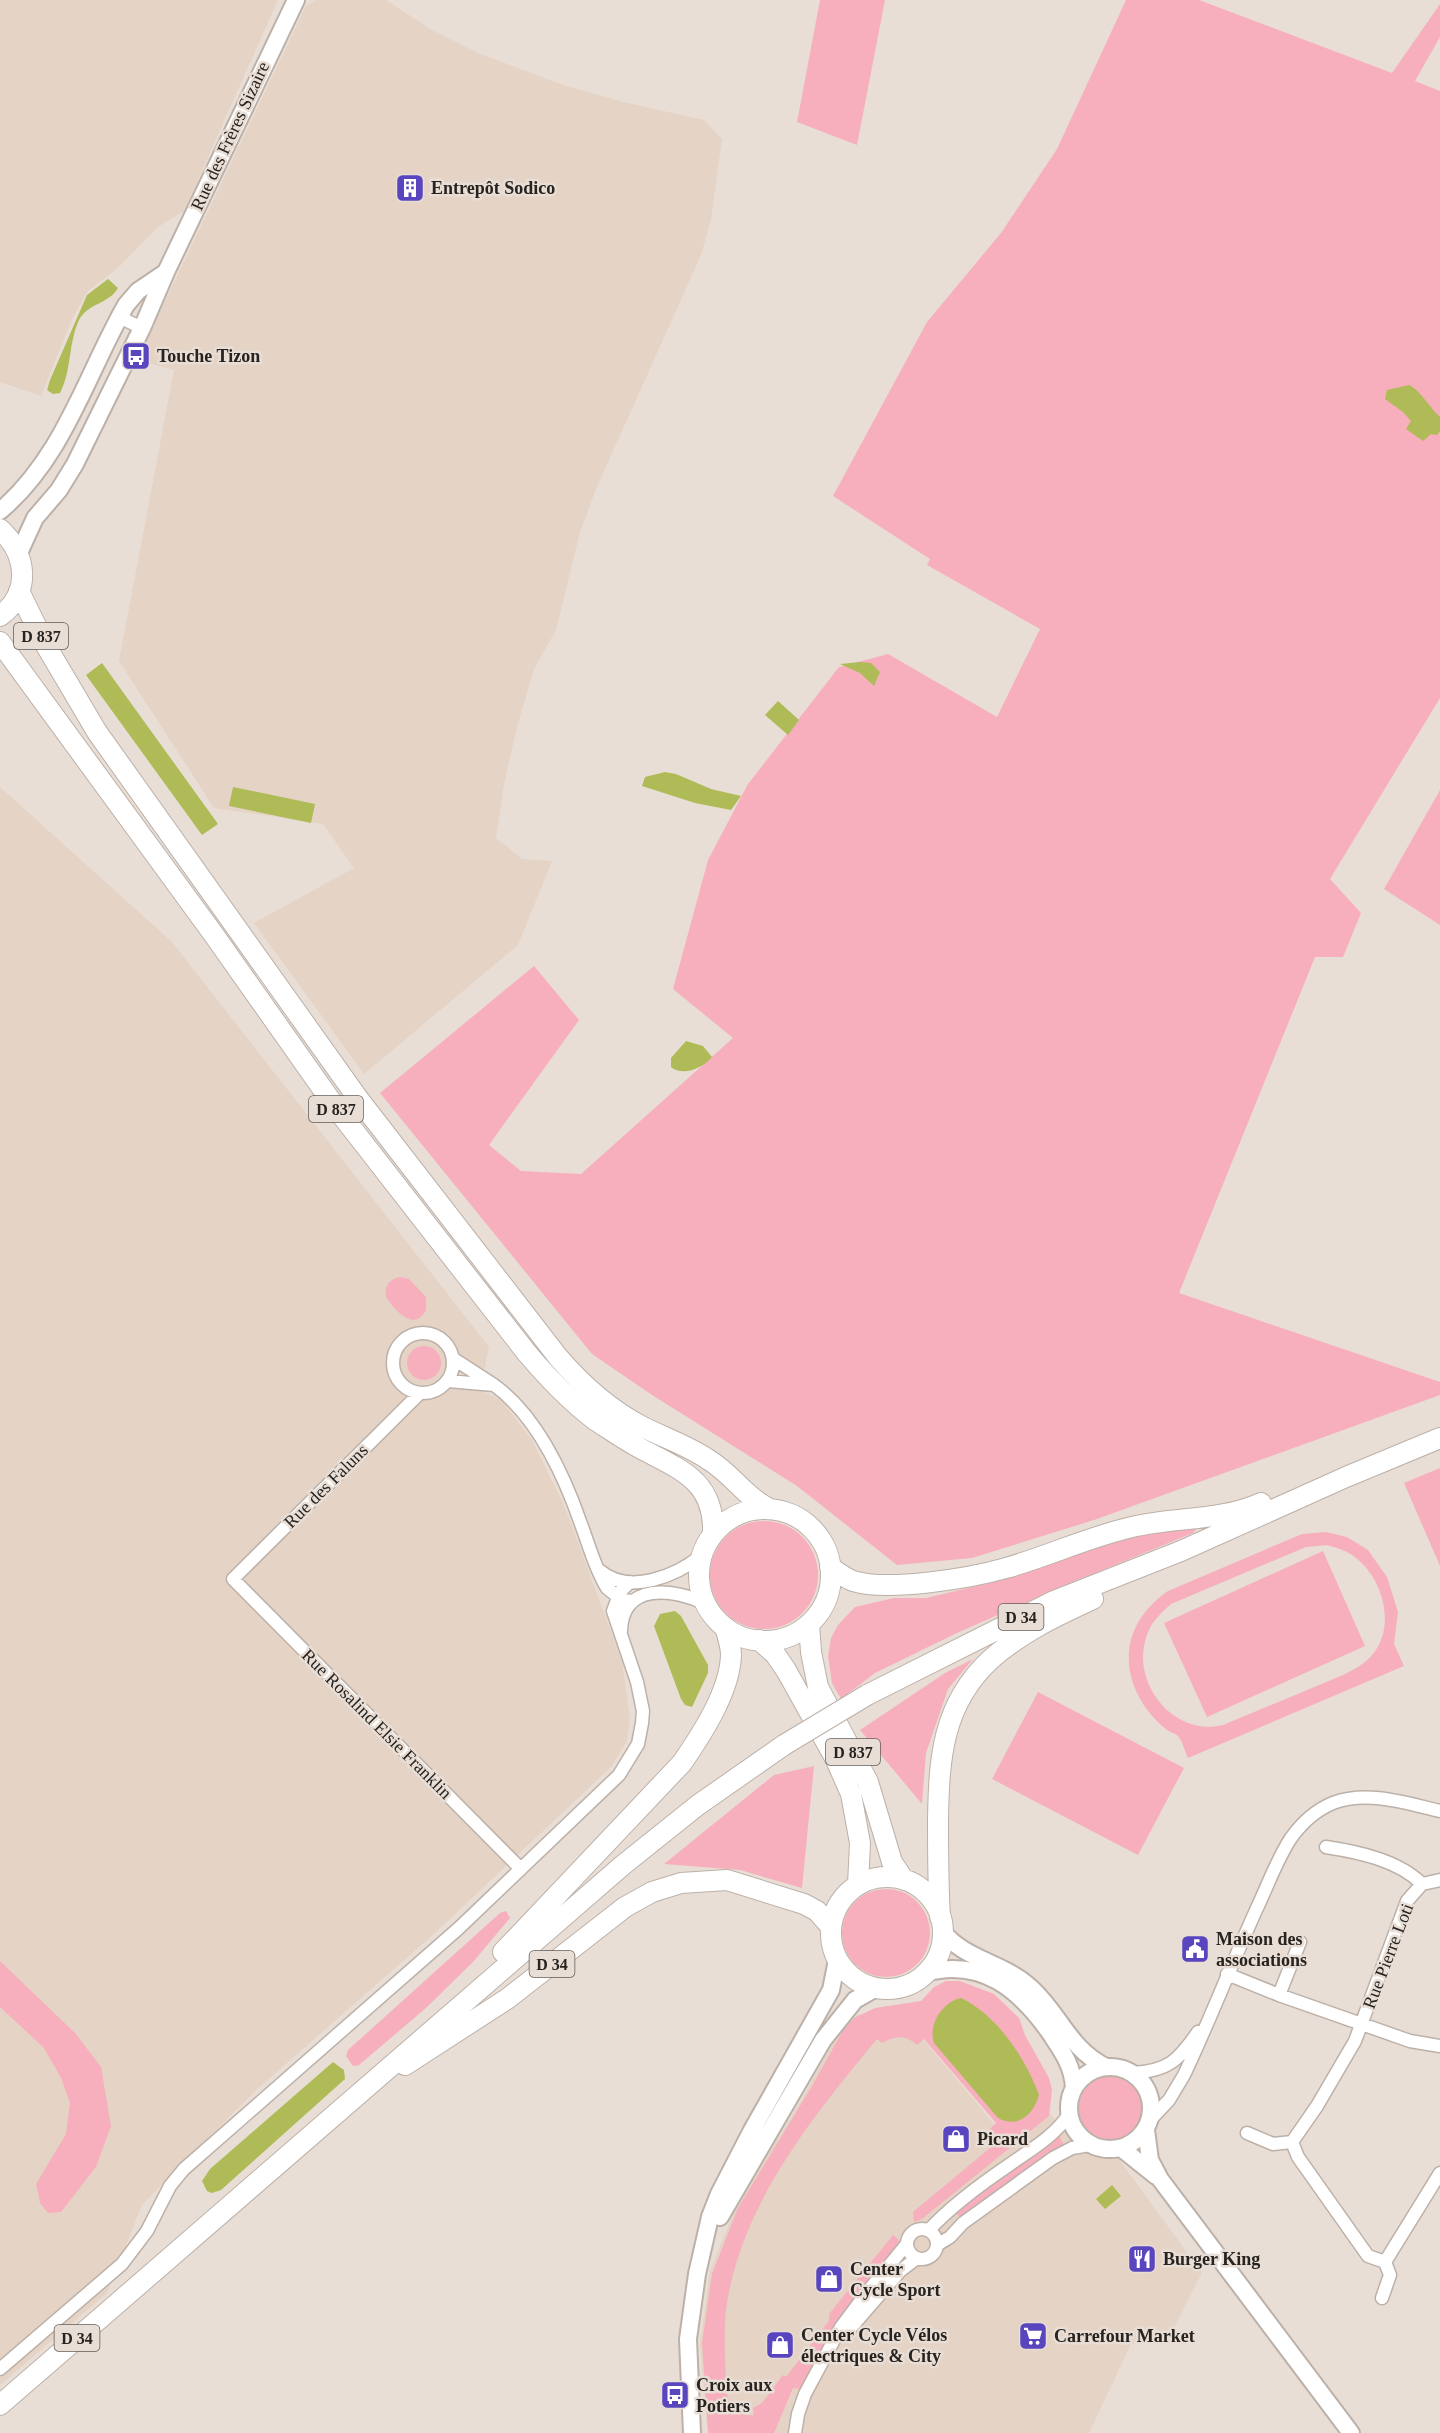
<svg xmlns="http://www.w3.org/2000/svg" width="1440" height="2433" font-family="'Times New Roman',serif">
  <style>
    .built { fill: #e5d3c5 }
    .green { fill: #f7afbd; fill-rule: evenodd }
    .water { fill: #aebb56 }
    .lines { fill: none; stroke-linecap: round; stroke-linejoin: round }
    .street-casing { stroke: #bcb1a9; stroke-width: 15 }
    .secondary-casing { stroke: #bcb1a9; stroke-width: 20 }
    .primary-casing { stroke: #bcb1a9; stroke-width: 22 }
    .street { stroke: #fff; stroke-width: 12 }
    .secondary { stroke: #fff; stroke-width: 16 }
    .primary { stroke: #fff; stroke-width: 20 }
    .primary-bridge-casing { stroke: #bcb1a9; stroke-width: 22; stroke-linecap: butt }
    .primary-bridge { stroke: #fff; stroke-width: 20 }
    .labels { text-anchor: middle; stroke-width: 5; stroke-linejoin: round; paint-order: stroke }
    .shield { fill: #e9ded5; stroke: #615b56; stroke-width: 1.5 }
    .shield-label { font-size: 16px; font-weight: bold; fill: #272320 }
    .street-label { font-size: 18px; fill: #272320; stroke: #e9ded5 }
    .poi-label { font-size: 18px; font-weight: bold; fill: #272320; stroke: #e9ded5; text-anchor: start }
  </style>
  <rect width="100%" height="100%" fill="#e9ded5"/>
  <path class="built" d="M0,0H278L184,211L158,227L119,267L88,291L73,317L41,396L0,382Z
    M316,0H386L432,30L478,53L563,85L623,102L704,120L722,139L711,220L701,255L596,489L580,532L556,630L534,669L517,727L504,784L496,838L522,859L552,861L518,945L364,1074L254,923L354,868L323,824L214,808L119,661L174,370L137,360L306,6Z
    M0,787L172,942L489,1347L480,1390L501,1400L532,1440L564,1505L622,1661L630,1719L627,1741L611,1767L436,1932L254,2092L142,2205L107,2293L0,2385Z
    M858,2014L887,2016L912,2026L1010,2143L1048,2112L1086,2151L1118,2158L1202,2273L1169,2337L1161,2344H1131L1089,2433H735L707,2426L700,2344L710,2271L736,2207L801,2101L834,2041Z"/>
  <path class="green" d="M820,0H885L857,145L797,122Z
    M1126,0H1199L1392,73L1440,4V37L1415,81L1440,91V698L1330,879L1361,913L1343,957H1315L1179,1293L1440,1382V1395L1094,1520L972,1558L897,1565L797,1486L652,1395L592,1354L380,1093L534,966L579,1020L489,1145L521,1171L581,1174L733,1038L673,989L708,860L748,784L839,667L888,654L997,717L1040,629L927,565L930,559L833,496L927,322L1001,233L1057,149Z
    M1440,790V925L1384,889Z
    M400,1277L409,1279L426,1297V1310C414,1333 395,1310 386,1297C384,1287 389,1279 400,1277Z
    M407 1363a17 17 0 1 1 34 0a17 17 0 1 1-34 0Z
    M1440,1468V1566L1404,1483Z
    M710 1575a54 54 0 1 1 108 0a54 54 0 1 1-108 0Z
    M1197,1528L1193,1533L1061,1587L957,1633L875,1673L841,1699L832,1683L828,1656L831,1638L838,1625L855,1607L894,1598H926L985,1584L1139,1532Z
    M1326,1532L1347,1537L1368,1550L1387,1577L1398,1612L1394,1644L1404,1666L1188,1758C1185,1752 1183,1743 1179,1737C1176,1733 1171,1733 1167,1730C1159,1724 1151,1715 1145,1707C1116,1664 1127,1619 1168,1591L1302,1534ZM1327,1545C1337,1548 1348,1551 1356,1558C1383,1579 1396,1626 1373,1654C1365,1664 1353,1670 1343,1675L1223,1725C1175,1737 1131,1685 1146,1638C1150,1623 1160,1614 1171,1604L1306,1547Z
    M1323,1551L1365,1646L1207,1717L1164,1623Z
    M973,1659L948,1689L926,1753L922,1804L860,1730L945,1673Z
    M1038,1692L1184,1768L1138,1855L992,1779Z
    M814,1766L802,1888L740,1870L664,1864L774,1775Z
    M842 1933a44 44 0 1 1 88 0a44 44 0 1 1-88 0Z
    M506,1911L510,1918L473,1962L426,2008L359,2065L353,2066L346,2056L348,2050L500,1913Z
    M0,1961L76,2034L101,2067L111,2126L96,2167L61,2212L48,2213L40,2203L36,2184L66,2134L70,2103L61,2078L44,2048L0,2007Z
    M946,1981H960L994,1994L1019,2018L1025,2035L1049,2078L1052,2090L1049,2116L922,2219L914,2222L913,2212L990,2148L989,2130L996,2123L924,2039L917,2045C905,2034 895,2036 882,2043L877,2039C815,2114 746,2198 728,2297C722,2327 726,2361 726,2392C731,2407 737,2417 754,2415L753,2408L762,2403L783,2375L786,2377L829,2321V2314L893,2235L899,2240L897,2250L848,2312L800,2389L793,2388L774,2433H708L702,2343L712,2274L738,2208L812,2086L842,2032L854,2018L875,2008L921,2001L934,1987Z
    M1078 2109a33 33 0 1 1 66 0a33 33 0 1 1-66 0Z
    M1059,2135L1064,2145L1034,2163L1029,2172L962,2219L954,2211Z"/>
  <path class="water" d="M108,279L118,288C109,304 88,303 79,320C68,344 72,370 60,393L53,394L47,390L50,380L87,295Z
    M1409,385C1419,389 1431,409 1440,417V431L1437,435L1431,434L1423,441L1406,429L1411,421L1403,412L1385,399L1387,390Z
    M860,662L871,663L880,672L874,686L860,673L840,664Z
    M102,663L218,824L202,835L86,675Z
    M778,701L799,720L788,735L765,715Z
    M665,772L676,774L711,789L741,796L731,810L695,803L642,786L645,777Z
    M233,787L315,804L311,823L229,806Z
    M686,1041L703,1046L712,1057C703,1068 683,1077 671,1067V1058Z
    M675,1611L681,1616L708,1665V1673L692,1707L685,1705L681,1699L654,1626L660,1614Z
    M961,1998C997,2015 1026,2059 1039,2095C1034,2114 1018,2129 998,2118L934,2043C928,2025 942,2002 961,1998Z
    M333,2062L344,2070L345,2079L221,2190L212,2193L207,2191L202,2181L210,2169Z
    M1112,2185L1121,2196L1105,2209L1096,2199Z"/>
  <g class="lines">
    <g class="street-casing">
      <path id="street" d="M119,317L142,328
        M393 1363a30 30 0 1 1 60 0a30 30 0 1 1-60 0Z
        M448,1381L494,1385L454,1359
        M494,1385C537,1416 564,1475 581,1524C589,1545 595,1569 607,1588L622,1600L633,1601
        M419,1394L233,1579L521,1869
        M599,1570C629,1596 676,1576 702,1555
        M621,1631C622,1582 674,1588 706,1604
        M1326,1847C1358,1852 1398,1860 1422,1884
        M1440,1880L1422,1884L1407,1901L1355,2041L1317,2106L1292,2142L1298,2157L1368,2256L1385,2262L1440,2173
        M1227,1974L1279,1995L1410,2041L1440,2046
        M1279,1995L1300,1942
        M1132,2073C1168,2071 1178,2061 1198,2032
        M1151,2119L1169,2100L1184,2075C1210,2020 1232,1963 1257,1908C1268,1885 1277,1859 1291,1838C1301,1824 1316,1810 1333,1803C1367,1790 1406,1803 1440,1811
        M1247,2133L1273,2144L1292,2142
        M907 2244a15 15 0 1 1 30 0a15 15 0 1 1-30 0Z
        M929,2230C952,2205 981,2184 1009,2165C1030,2150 1055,2136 1069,2114
        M937,2245L950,2237L963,2223L1053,2158L1072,2148L1090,2145
        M1382,2298L1390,2275L1385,2262
        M848,2331L900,2271L917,2258
        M0,2369L122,2264L147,2231L170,2186L184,2169L459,1928L619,1775L638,1744L642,1723L643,1711L637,1682L613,1611L620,1592L630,1582
        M795,2433L798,2414L805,2394L841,2327L868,2291L906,2245"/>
    </g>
    <g class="secondary-casing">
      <path id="secondary" d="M0,511C64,457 86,375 126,305L138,291L166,272
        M19,553L35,518L59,490L75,464L142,328L166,272L296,0
        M943,1932C965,1960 1005,1963 1031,1988C1060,2014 1069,2049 1106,2067
        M925,1973C981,1957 1020,1990 1050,2033C1062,2051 1073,2066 1074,2088
        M1069 2108a41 41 0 1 1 82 0a41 41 0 1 1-82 0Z
        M1146,2130L1150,2160L1160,2179L1351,2433
        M1121,2148L1156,2176
        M720,2217L823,2040L855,2000L876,1988
        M692,2433L688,2339L697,2274L710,2217L719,2194L751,2132L831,1990L837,1960"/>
    </g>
    <g class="primary-casing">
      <path id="primary" d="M0,529C27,554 32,593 0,616
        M19,591L45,644L97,732L357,1097L558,1357C582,1385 610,1410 643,1427C665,1438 689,1446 709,1460C732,1474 745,1497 770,1509
        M0,642L214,935L336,1108L526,1352C547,1377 569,1400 595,1420C609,1429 623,1439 638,1447C678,1469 715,1479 713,1534
        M699 1575a66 66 0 1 1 132 0a66 66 0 1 1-132 0Z
        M830,1567C837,1572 845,1578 853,1581C888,1592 971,1578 1006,1568C1049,1556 1088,1537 1132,1527C1174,1517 1221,1521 1261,1503
        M809,1624L811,1652L818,1687L868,1782L892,1862L904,1880
        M759,1640L775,1654L786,1670L836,1760L851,1794L860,1843L858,1885
        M867,1695L1054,1601L1181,1551L1346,1477L1440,1438
        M831 1933a56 56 0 1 1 112 0a56 56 0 1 1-112 0Z
        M940,1917C938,1885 938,1853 938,1820C939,1759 942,1705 990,1660C1020,1633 1056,1616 1093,1599
        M503,1952L682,1763C702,1734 730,1691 731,1655C731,1646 728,1637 725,1627
        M405,2065L507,1999L625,1907L652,1892L681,1883L727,1880L804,1904L817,1911L831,1927
        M0,2405L623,1865L698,1805L784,1745"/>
    </g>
    <use href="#street" class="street"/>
    <use href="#secondary" class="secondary"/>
    <use href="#primary" class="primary"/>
    <g class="primary-bridge-casing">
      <path id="primary-bridge" d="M784,1745L867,1695"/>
    </g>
    <use href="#primary-bridge" class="primary-bridge"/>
  </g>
  <defs>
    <g id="building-square" transform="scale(1.5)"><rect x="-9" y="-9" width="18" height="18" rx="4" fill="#5946bf" stroke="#e9ded5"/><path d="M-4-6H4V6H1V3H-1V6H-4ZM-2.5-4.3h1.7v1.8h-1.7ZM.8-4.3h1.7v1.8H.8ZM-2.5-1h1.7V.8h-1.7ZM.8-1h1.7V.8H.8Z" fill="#fff"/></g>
    <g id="bus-square" transform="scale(1.5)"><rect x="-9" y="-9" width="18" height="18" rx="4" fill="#5946bf" stroke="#e9ded5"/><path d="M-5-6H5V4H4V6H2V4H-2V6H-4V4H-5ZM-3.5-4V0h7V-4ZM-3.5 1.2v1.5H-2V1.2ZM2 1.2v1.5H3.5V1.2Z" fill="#fff"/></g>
    <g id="civic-square" transform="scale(1.5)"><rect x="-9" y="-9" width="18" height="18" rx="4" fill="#5946bf" stroke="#e9ded5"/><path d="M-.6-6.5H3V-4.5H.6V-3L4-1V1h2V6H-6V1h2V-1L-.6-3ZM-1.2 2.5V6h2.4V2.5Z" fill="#fff"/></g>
    <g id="shop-square" transform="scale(1.5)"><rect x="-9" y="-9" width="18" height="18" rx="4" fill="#5946bf" stroke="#e9ded5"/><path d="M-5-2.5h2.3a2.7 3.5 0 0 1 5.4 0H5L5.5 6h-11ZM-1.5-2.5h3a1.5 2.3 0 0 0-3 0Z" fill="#fff"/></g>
    <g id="restaurant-square" transform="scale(1.5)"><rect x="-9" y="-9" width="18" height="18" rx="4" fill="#5946bf" stroke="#e9ded5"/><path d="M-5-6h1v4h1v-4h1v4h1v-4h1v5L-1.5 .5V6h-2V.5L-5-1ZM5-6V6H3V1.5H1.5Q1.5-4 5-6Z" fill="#fff"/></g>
    <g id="supermarket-square" transform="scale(1.5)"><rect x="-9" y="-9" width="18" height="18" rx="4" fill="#5946bf" stroke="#e9ded5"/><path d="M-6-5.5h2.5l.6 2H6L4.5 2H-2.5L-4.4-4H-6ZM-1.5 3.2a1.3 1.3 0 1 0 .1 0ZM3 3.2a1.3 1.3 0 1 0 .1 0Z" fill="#fff"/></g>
  </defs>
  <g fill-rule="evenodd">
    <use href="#building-square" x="410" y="188"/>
    <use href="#bus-square" x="136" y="356"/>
    <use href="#civic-square" x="1195" y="1949"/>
    <use href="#shop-square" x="956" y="2139"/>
    <use href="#restaurant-square" x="1142" y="2259"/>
    <use href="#shop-square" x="829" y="2279"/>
    <use href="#supermarket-square" x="1033" y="2336"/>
    <use href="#shop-square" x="780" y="2345"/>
    <use href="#bus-square" x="675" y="2395"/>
  </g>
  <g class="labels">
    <g class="shield">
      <rect x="14" y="623" width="54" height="26" rx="4.5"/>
      <rect x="309" y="1096" width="54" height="26" rx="4.5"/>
      <rect x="998.5" y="1604" width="45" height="26" rx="4.5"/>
      <rect x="826" y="1739" width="54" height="26" rx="4.5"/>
      <rect x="529.5" y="1951" width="45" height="26" rx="4.5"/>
      <rect x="54.5" y="2325" width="45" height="26" rx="4.5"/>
    </g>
    <g class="shield-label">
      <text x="41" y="642">D 837</text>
      <text x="336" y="1115">D 837</text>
      <text x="1021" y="1623">D 34</text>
      <text x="853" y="1758">D 837</text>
      <text x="552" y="1970">D 34</text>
      <text x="77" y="2344">D 34</text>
    </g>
    <g class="street-label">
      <text transform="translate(230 136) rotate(-65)" y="6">Rue des Frères Sizaire</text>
      <text transform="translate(326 1486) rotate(-45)" y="6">Rue des Faluns</text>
      <text transform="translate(377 1724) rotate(45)" y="6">Rue Rosalind Elsie Franklin</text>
      <text transform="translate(1388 1956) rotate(-69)" y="6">Rue Pierre Loti</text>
    </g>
    <g class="poi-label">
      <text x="431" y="194">Entrepôt Sodico</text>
      <text x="157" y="362">Touche Tizon</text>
      <text x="1216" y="1945">Maison des<tspan x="1216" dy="21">associations</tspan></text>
      <text x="977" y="2145">Picard</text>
      <text x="1163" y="2265">Burger King</text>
      <text x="850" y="2275">Center<tspan x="850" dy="21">Cycle Sport</tspan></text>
      <text x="801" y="2341">Center Cycle Vélos<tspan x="801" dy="21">électriques &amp; City</tspan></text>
      <text x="1054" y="2342">Carrefour Market</text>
      <text x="696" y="2391">Croix aux<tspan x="696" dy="21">Potiers</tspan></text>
    </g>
  </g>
</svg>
